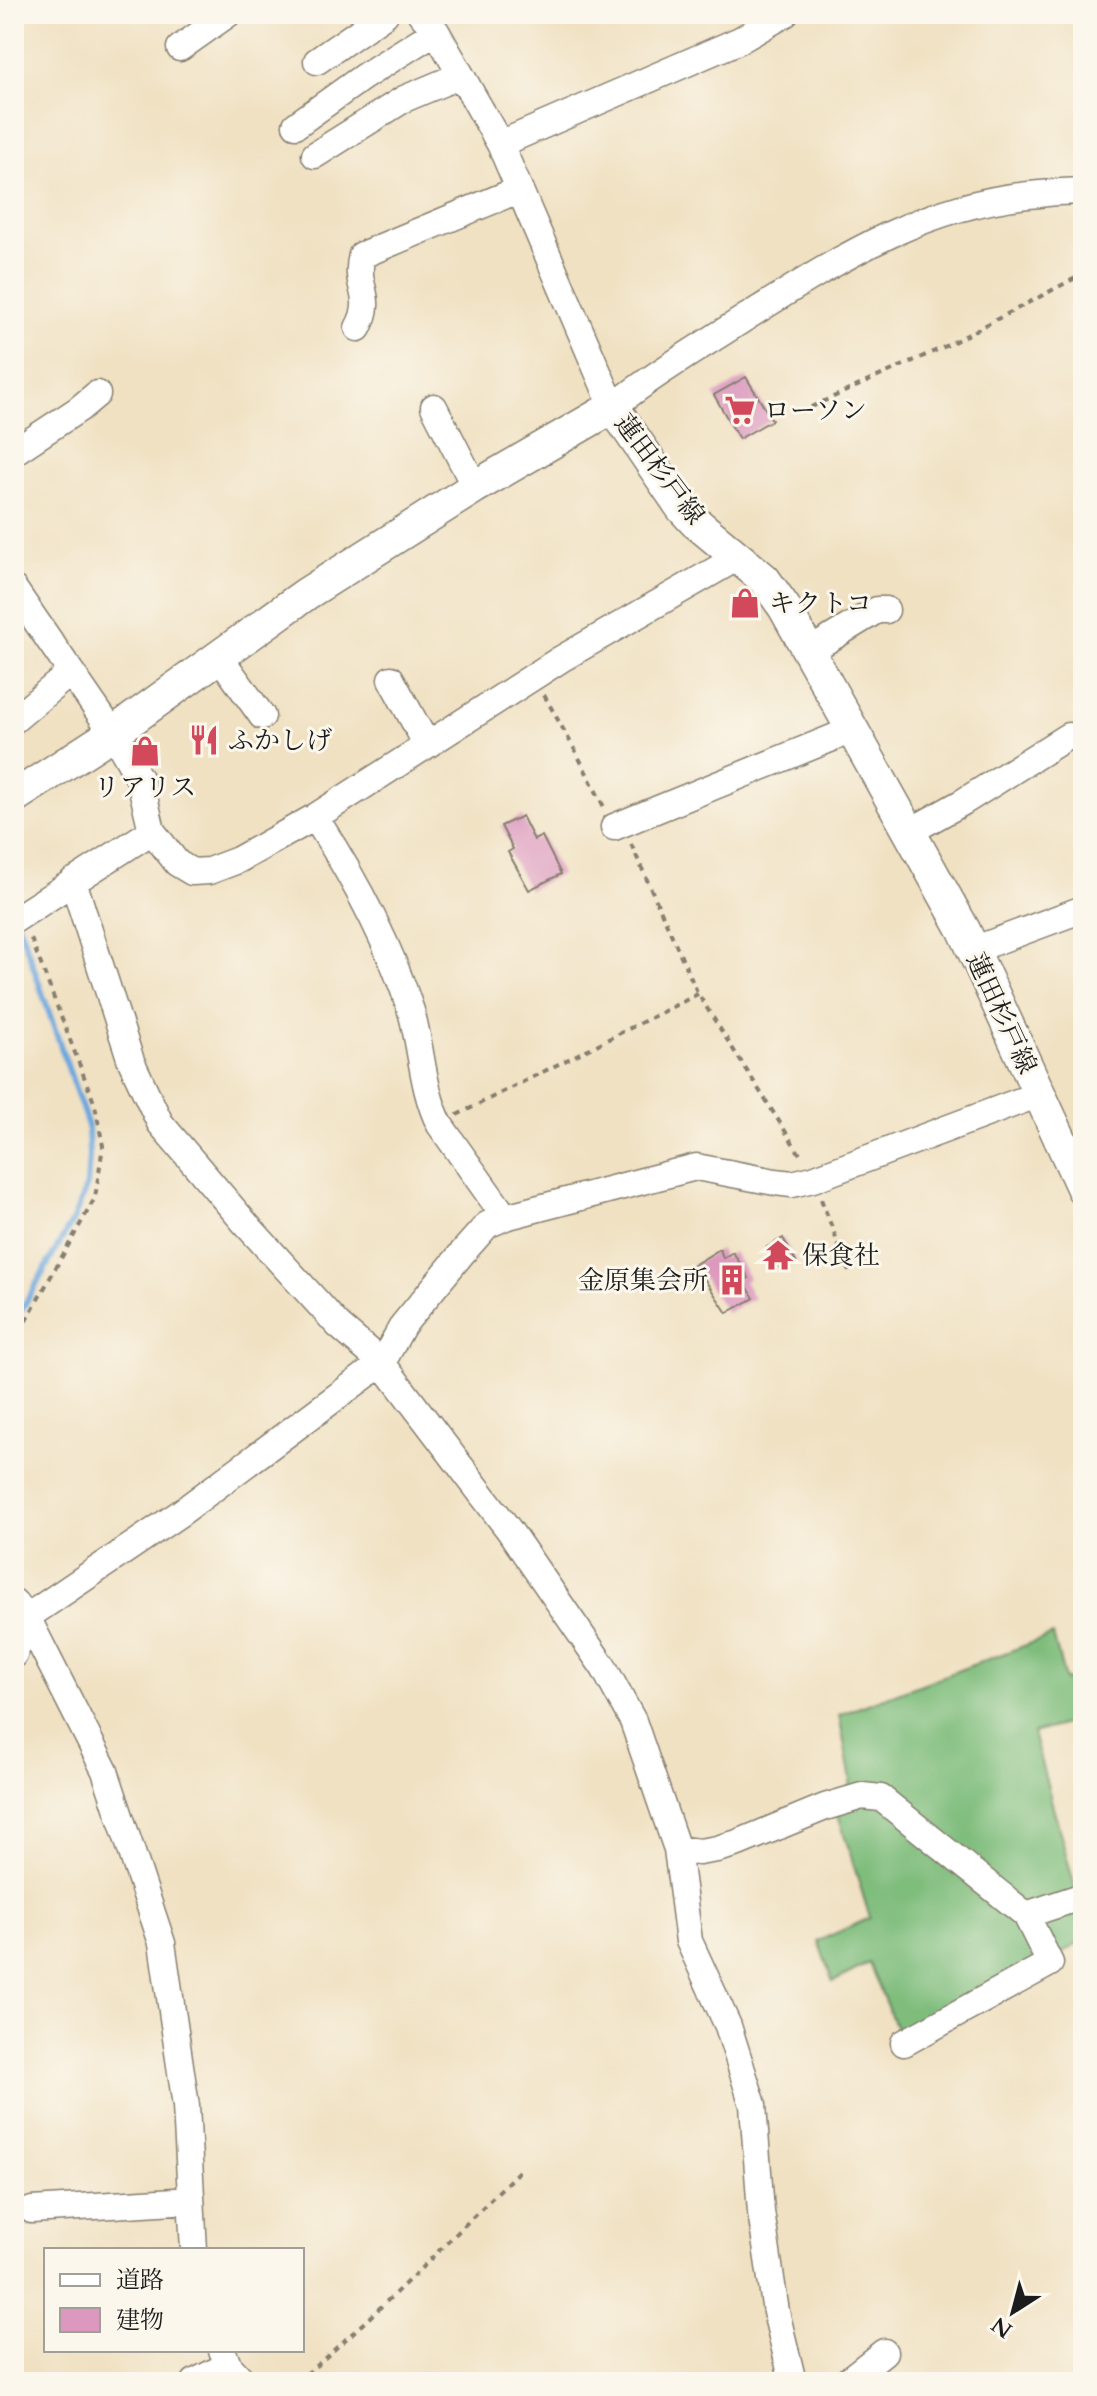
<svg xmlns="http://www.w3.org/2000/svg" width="1097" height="2396" font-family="Cardo,'Noto Serif JP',serif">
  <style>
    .forest { fill: #7fbd7d; stroke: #4e6c4c; stroke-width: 2 }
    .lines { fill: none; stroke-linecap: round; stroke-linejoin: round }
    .stream { stroke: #6da7dd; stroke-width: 6 }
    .building { fill: #dc98be }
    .minor-casing { stroke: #867e6f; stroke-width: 29 }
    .major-casing { stroke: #867e6f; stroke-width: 35 }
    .path { stroke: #867e6f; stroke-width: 4; stroke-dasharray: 6 6; stroke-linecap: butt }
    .minor { stroke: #fff; stroke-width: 26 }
    .major { stroke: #fff; stroke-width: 32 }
    .labels { text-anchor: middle; stroke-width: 6; stroke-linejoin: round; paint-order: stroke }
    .poi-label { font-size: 26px; fill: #1c1c1c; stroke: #fbf7ec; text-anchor: start }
    .street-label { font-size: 26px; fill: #1c1c1c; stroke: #fbf7ec }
  </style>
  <rect width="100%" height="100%" fill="#fbf7ec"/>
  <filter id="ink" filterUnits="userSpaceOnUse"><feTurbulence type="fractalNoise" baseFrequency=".0125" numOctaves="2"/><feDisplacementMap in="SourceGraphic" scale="16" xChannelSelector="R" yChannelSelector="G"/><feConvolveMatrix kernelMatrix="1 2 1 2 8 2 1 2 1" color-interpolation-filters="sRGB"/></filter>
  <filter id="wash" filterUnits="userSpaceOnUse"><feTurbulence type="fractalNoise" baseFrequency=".006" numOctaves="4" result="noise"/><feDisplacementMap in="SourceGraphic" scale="32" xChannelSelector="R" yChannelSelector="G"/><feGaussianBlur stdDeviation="1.8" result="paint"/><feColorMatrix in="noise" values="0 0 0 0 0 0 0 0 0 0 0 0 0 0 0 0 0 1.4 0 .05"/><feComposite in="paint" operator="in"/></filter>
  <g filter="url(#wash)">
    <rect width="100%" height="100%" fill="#f0e1c2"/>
    <path class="forest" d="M1053,1635L1065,1680L1083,1677V1719L1033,1733L1083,1917V1941L901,2040L869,1963L833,1982L818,1941L870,1918L838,1814L851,1780L839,1715Z"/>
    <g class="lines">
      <path class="stream" d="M14,1323L73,1220L87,1185L89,1156L88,1126L19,925"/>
    </g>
    <g id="blocks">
      <path class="building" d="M746,377L772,420L739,439L714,395Z
        M522,816L534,840L542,836L561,874L529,890L508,852L513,849L501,826Z
        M783,1238L796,1262L781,1270L767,1247Z
        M720,1249L723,1258L733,1252L749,1278L744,1281L754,1298L727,1313L703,1277L701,1279L692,1266Z"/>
    </g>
  </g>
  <g filter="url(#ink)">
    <use href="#blocks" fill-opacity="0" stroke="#867e6f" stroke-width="2"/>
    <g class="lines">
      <g class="minor-casing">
        <path id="minor" d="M421,14L436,31L500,144L613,407C654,374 700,347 745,318C839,259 926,202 1040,194C1054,192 1069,191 1083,192
          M180,48L228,14
          M317,61L385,14
          M296,125L363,77L436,31
          M500,144L740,40L785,14
          M315,155L404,99L461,75
          M358,328C376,295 353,288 362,255L518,190
          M434,407L475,487
          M14,452L79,409L97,394
          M14,589L113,733L140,780L152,831L14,920
          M808,652L877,610H886
          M219,656L262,716
          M391,679L427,745
          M14,720L71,672
          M614,827L852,730
          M152,831L177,863L192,872L209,871L238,860L315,817L561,659L740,556
          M909,832L963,802L1068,736
          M73,881L131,1061L160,1123L245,1223L338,1325L382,1363L509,1530L604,1668L633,1721L677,1849L689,1941L728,2026L753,2105L761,2212L776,2312L793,2382
          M973,950L1083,909
          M505,1217L696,1167L775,1182L792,1184L813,1179L1039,1094
          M14,1602L27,1617L105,1771L162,1943L186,2106L194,2250
          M14,1655L27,1617L179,1514L382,1363L403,1325L463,1252L487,1225L505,1217L440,1125C422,1090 422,1048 411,1011C389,942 354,878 315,817
          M677,1849L699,1852L717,1849L738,1843L825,1807L862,1796L881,1798L1026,1915L1083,1896
          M904,2043L1050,1963L1026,1915
          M32,2210L191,2200
          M222,2350L228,2365L244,2382
          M195,2382L228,2365
          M846,2382L884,2352"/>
      </g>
      <g class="major-casing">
        <path id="major" d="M14,797L113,733L306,594L475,487L613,407L682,508L694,521L764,579L784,607L964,930L1083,1189"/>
      </g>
      <path class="path" d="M800,412L946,346L1083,274
        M544,695L576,752L604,807
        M631,844L698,994L803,1159
        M457,1115L698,994
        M821,1199L849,1272
        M14,1342L95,1198L103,1146L95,1105L30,936
        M297,2382C375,2316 447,2243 519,2171"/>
      <use href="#minor" class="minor"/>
      <use href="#major" class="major"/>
    </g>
  </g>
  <defs>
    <g id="supermarket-bare" transform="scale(2.4)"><path d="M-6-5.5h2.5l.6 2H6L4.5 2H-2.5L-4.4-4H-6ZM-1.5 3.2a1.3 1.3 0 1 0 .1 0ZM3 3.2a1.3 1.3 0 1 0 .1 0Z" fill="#d1495b" stroke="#fbf7ec" stroke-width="2.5" paint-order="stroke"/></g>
    <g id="shop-bare" transform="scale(2.4)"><path d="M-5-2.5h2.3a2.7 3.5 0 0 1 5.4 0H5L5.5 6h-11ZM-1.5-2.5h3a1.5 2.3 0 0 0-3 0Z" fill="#d1495b" stroke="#fbf7ec" stroke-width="2.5" paint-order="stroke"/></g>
    <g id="restaurant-bare" transform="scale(2.4)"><path d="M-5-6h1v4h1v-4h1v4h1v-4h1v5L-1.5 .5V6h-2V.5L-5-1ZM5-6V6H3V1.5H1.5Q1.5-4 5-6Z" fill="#d1495b" stroke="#fbf7ec" stroke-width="2.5" paint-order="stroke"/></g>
    <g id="temple-bare" transform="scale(2.4)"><path d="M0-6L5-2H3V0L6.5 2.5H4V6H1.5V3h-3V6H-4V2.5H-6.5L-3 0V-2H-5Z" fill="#d1495b" stroke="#fbf7ec" stroke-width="2.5" paint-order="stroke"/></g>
    <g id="building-bare" transform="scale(2.4)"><path d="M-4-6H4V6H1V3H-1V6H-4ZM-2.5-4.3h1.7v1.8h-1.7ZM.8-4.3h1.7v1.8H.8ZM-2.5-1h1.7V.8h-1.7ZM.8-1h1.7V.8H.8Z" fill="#d1495b" stroke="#fbf7ec" stroke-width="2.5" paint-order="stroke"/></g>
  </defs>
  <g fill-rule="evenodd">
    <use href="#supermarket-bare" x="740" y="410"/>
    <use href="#shop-bare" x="745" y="603"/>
    <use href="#restaurant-bare" x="204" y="740"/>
    <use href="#shop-bare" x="145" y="751"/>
    <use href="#temple-bare" x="778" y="1255"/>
    <use href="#building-bare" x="732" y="1280"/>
  </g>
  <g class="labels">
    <g class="poi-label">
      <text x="764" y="419">ローソン</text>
      <text x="769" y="612">キクトコ</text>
      <text x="228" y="749">ふかしげ</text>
      <text x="145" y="796" text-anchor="middle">リアリス</text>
      <text x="802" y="1264">保食社</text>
      <text x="708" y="1289" text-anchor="end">金原集会所</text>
    </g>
    <g class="street-label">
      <text transform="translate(660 469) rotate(53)" y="9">蓮田杉戸線</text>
      <text transform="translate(1002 1013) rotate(65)" y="9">蓮田杉戸線</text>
    </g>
  </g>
  <rect width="1097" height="2396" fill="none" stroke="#fbf7ec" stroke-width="48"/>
  <rect x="44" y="2248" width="260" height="104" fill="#fbf7ec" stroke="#a29f99" stroke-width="2"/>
  <rect x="60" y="2274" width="40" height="12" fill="#ffffff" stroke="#a29f99" stroke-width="2"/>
  <text x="116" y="2288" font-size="24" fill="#1c1c1c">道路</text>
  <rect x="60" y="2308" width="40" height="24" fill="#dc98be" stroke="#a29f99" stroke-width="2"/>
  <text x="116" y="2328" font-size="24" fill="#1c1c1c">建物</text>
  <g transform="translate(1013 2312) rotate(216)" stroke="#fbf7ec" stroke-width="6" paint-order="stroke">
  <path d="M0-6L14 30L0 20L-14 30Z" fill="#1c1c1c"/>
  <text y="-12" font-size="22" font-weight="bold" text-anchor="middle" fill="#1c1c1c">N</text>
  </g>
</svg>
